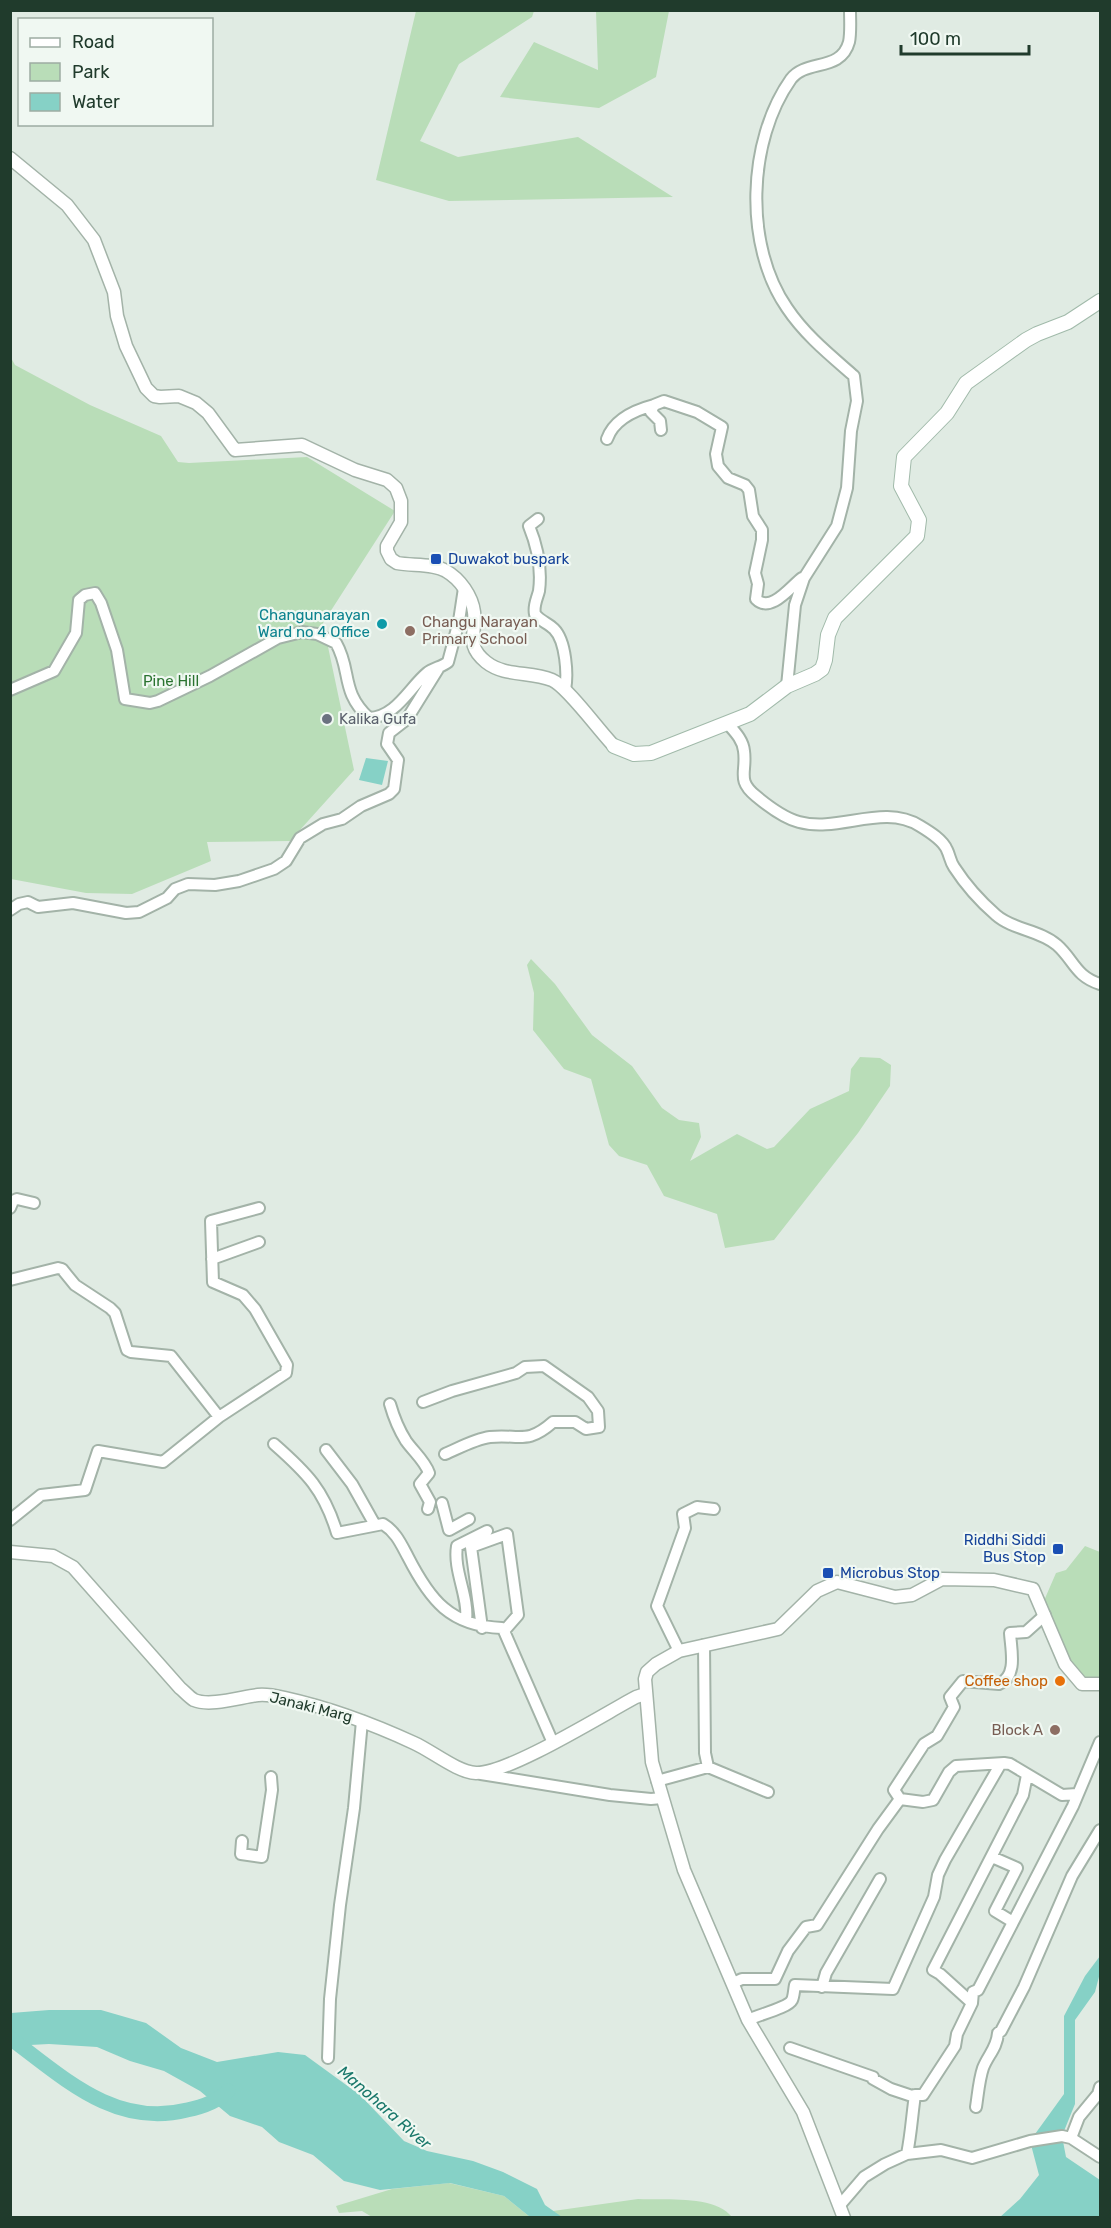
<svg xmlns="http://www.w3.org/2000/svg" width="1111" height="2228" font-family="Rubik,sans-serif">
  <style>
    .green { fill: #b9ddb8 }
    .water { fill: #86d1c6 }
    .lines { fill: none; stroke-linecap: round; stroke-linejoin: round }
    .river { stroke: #86d1c6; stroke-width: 15 }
    .minor-casing { stroke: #a3b3a8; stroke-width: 14 }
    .tertiary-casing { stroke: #a3b3a8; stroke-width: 15 }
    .secondary-casing { stroke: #a1baaa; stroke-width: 16 }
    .minor { stroke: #fff; stroke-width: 10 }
    .tertiary { stroke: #fff; stroke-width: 12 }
    .secondary { stroke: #fff; stroke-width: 14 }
    .transit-dot { fill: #1a4fb4; stroke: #f0f8f2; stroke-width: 2 }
    .culture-dot { fill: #0f9aa8; stroke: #f0f8f2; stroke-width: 2 }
    .education-dot { fill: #8d6e63; stroke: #f0f8f2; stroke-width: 2 }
    .worship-dot { fill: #6b7280; stroke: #f0f8f2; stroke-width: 2 }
    .food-dot { fill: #e8710a; stroke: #f0f8f2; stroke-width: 2 }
    .labels { text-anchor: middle; stroke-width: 4.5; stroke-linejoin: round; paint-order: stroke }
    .transit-label { font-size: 15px; fill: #164399; stroke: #f0f8f2; text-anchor: start }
    .culture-label { font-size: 15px; fill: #0d838f; stroke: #f0f8f2; text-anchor: end }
    .education-label { font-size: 15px; fill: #785e54; stroke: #f0f8f2; text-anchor: start }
    .park-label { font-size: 15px; fill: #2a7330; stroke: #f0f8f2 }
    .worship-label { font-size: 15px; fill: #5b616d; stroke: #f0f8f2; text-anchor: start }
    .food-label { font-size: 15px; fill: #c56008; stroke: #f0f8f2; text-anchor: end }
    .street-label { font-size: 15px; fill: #203b2c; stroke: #f0f8f2 }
    .water-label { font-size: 16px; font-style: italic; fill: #1a786b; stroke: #f0f8f2 }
  </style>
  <rect width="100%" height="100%" fill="#e0ebe3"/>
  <path class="green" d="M416,11H534L532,17L459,64L420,141L458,157L578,137L673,197L449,201L376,180Z
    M596,11H669L656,77L599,108L500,97L534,42L598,70Z
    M10,356L15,365L90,405L161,436L178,462L189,463L307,457L395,511L323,623L354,770L290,841L207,842L211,861L132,894L86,893L11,879Z
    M531,959L555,984L592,1035L632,1066L662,1108L679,1120L699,1123L701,1137L690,1161L737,1134L767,1149L774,1147L810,1109L849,1091L851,1069L860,1057L880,1058L891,1065L890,1086L858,1133L774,1240L725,1248L717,1214L664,1196L647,1165L619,1156L609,1145L591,1079L564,1069L533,1030L534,993L527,965Z
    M1085,1546L1100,1552V1680L1080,1682L1065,1665L1043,1603L1056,1573L1066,1570Z
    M449,2183L504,2196L530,2217H372L362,2211L339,2213L336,2206L392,2189Z
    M638,2199C664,2200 716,2195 732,2217L562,2218L553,2211Z"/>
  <path class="water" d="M366,758L388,761L382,785L359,780Z
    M1100,1956V1973L1095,1992L1075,2020V2104L1062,2136L1066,2157L1100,2180V2217L999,2218L1020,2199L1039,2175L1030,2141L1064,2094V2016L1085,1976Z
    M49,2010H101L146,2023L181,2048L217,2062L278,2052L305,2055L360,2095L404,2141L427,2151L473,2161L503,2172L537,2189L545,2205L562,2217H530L504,2196L450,2183L380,2190L344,2181L313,2155L279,2142L262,2127L230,2116L200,2091L164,2071L130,2061L97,2047L49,2044L11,2046V2013Z"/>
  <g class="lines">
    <path class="river" d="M10,2038C64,2078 115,2128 187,2110C202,2107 218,2101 228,2091"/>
    <g class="minor-casing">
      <path id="minor" d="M661,430L660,421L651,412L654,405L664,401L697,412L722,427L716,454L718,466L728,478L745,485L749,490L753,516L762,530V540L755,573L758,584L756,599C771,614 791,586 802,578
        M607,439C614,419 635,410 654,405
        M538,519L529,526C538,548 542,568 539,591C537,599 533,606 535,614C540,621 548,623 554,629C566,641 568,675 565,690
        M787,686L795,605L804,578L837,526L847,488L851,431L857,401L854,376C830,355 805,335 787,308C744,246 747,141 791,79C806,59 841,72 849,42C851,33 850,21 850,10
        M10,690L54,671L76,633L79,600L85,595L95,593L101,603L117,650L125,699L150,703L158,701L210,676L278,638L302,632L317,634L336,643C352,671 340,691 369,718C396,717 409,688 427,673C433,668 442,667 448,662L459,621L464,588
        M728,724C735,732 743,740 744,751C747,772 736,780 756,796C768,806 784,818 799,822C839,833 883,803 920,826C930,832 943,840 947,850C950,856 950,861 954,867C965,884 981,902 996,915C1013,930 1040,930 1057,945C1074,960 1075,976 1100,984
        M10,910L19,904L28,902L38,907L73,903L126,913L139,912L167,898L175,889L188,884L215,885L239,881L274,869L286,861L300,838L323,824L342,819L361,806L389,794L394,789L398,760L387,744L389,733L407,719L438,669
        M10,1208L13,1201L17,1199L34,1203
        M212,1259L259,1242
        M10,1280L58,1268L62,1269L75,1285L110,1308L115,1313L127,1350L131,1352L171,1356L219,1417
        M423,1402L452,1391L516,1373L525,1367L544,1366L588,1397L598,1411L599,1427L586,1429L575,1422H553C527,1445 520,1434 490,1437C475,1439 459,1448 445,1454
        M390,1404C394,1418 399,1430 406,1441C413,1451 425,1461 429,1473L420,1484L430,1502L428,1509
        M274,1444C307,1473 324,1490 337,1533L383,1524C396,1532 401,1544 408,1557C430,1600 450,1626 502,1628L504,1631L553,1743
        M326,1450L352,1484L375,1525
        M442,1503L449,1530L469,1519
        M10,1520L41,1495L85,1490L98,1451L163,1462L219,1417L286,1373L287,1365L255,1309L243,1295L213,1282L211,1221L259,1208
        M466,1621C469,1596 453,1571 457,1546L487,1531
        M482,1628L471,1547L507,1534L518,1615L504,1631
        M704,1645L705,1753L708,1767
        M679,1651L657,1606L685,1528L683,1514L697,1507L714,1509
        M481,1774L610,1795L651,1799L662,1798
        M657,1781L708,1767L768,1792
        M900,1799L923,1802L933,1800L949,1772L956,1766L1004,1763
        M242,1841L241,1854L262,1857L272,1790L271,1777
        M992,1857L1017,1868L995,1911L1013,1922
        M733,1983L742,1979H775L788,1951L806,1927L817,1925L878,1829L900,1799L894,1790L924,1744L937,1736L954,1707L950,1697L963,1681L999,1684C1018,1676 1011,1650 1010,1633L1026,1632L1045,1615
        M822,1987L826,1973L880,1879
        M972,2003L940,1974L933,1970L1023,1795L1027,1775
        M748,2020C757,2015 788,2008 792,2000C794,1996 794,1989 795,1985L893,1989L934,1897L938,1875L945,1860L1000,1765L1004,1763L1010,1764L1062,1795L1077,1794
        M790,2048L873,2077V2079L891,2089L915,2097
        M328,2058L330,1999L340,1905L354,1808L362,1721
        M976,2107C978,2094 979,2080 983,2068C988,2055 997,2048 998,2033L1001,2031L1024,1987L1072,1876L1100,1830
        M1071,2138L1100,2157
        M907,2154C911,2135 912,2115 915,2095H923L955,2046L957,2034L972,2003L973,1992L978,1990L1073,1806L1100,1742
        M840,2205L864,2177L885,2164L907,2154L941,2150L972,2158L1030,2141L1062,2136L1071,2138L1079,2117L1098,2094L1100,2087"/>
    </g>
    <g class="tertiary-casing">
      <path id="tertiary" d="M10,158L67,205L94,240L114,292L117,316L126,346L146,388L154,396L160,397L179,396L196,403L208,413L235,450L302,445L355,470L387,480L396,488L401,501V522L387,546V551L391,559L397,563C412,566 433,563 446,571C460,579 472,596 474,612C477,633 464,644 486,662C505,677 530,671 552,680C567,686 600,732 614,746
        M10,1552L53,1556L73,1567L180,1688C184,1691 189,1697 194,1700C210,1707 241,1697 258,1695C266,1694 276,1696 285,1698C330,1708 373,1724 414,1743C432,1751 457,1772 476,1773C508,1774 604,1714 636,1697L645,1694
        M844,2218L803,2112L748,2020L684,1870L652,1762L645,1679L647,1672L656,1664L679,1651L778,1629L817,1591L837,1582L895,1597L912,1595L942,1579L994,1580L1033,1589L1065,1664L1082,1684H1100"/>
    </g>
    <g class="secondary-casing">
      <path id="secondary" d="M614,746L634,754L651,753L750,714L787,686L815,674L822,669L825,660L828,635L835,618L917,536L919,520L901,486L904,457L947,413L966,383L1026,340L1037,334L1068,322L1100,301"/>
    </g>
    <use href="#minor" class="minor"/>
    <use href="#tertiary" class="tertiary"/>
    <use href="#secondary" class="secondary"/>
  </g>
  <g class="transit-dot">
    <rect x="430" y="553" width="12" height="12" rx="3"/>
    <rect x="1052" y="1543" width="12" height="12" rx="3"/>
    <rect x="822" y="1567" width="12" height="12" rx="3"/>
  </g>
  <circle class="culture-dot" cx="382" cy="624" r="6"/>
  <g class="education-dot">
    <circle cx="410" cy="631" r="6"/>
    <circle cx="1055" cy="1730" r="6"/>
  </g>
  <circle class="worship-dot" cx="327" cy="719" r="6"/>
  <circle class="food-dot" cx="1060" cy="1681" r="6"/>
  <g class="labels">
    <g class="transit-label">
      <text x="448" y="564">Duwakot buspark</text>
      <text x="1046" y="1545" text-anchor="end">Riddhi Siddi<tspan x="1046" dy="17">Bus Stop</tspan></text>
      <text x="840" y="1578">Microbus Stop</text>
    </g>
    <g class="culture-label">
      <text x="370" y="620">Changunarayan<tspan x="370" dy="17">Ward no 4 Office</tspan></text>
    </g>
    <g class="education-label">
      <text x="422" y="627">Changu Narayan<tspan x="422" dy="17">Primary School</tspan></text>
      <text x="1043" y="1735" text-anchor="end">Block A</text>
    </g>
    <g class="park-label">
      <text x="171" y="686">Pine Hill</text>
    </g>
    <g class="worship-label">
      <text x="339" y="724">Kalika Gufa</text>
    </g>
    <g class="food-label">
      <text x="1048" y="1686">Coffee shop</text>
    </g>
    <g class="street-label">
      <text transform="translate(311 1707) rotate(14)" y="5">Janaki Marg</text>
    </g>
    <g class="water-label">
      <text transform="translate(385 2107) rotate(41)" y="6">Manohara River</text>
    </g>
  </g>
  <rect width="1111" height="2228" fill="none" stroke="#203b2c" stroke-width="24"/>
  <rect x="18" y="18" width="195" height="108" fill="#f0f8f2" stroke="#9daca3" stroke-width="1.5"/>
  <rect x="30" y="38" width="30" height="9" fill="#ffffff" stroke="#9daca3" stroke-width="1.5"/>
  <text x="72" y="48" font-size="18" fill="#203b2c">Road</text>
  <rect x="30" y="63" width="30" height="18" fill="#b9ddb8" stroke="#9daca3" stroke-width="1.5"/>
  <text x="72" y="78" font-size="18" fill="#203b2c">Park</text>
  <rect x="30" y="93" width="30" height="18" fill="#86d1c6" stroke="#9daca3" stroke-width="1.5"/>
  <text x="72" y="108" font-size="18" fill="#203b2c">Water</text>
  <path d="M901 45v9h128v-9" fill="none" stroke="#203b2c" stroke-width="3"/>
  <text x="910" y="45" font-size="18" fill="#203b2c" stroke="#f0f8f2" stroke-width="4.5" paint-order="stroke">100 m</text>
</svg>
